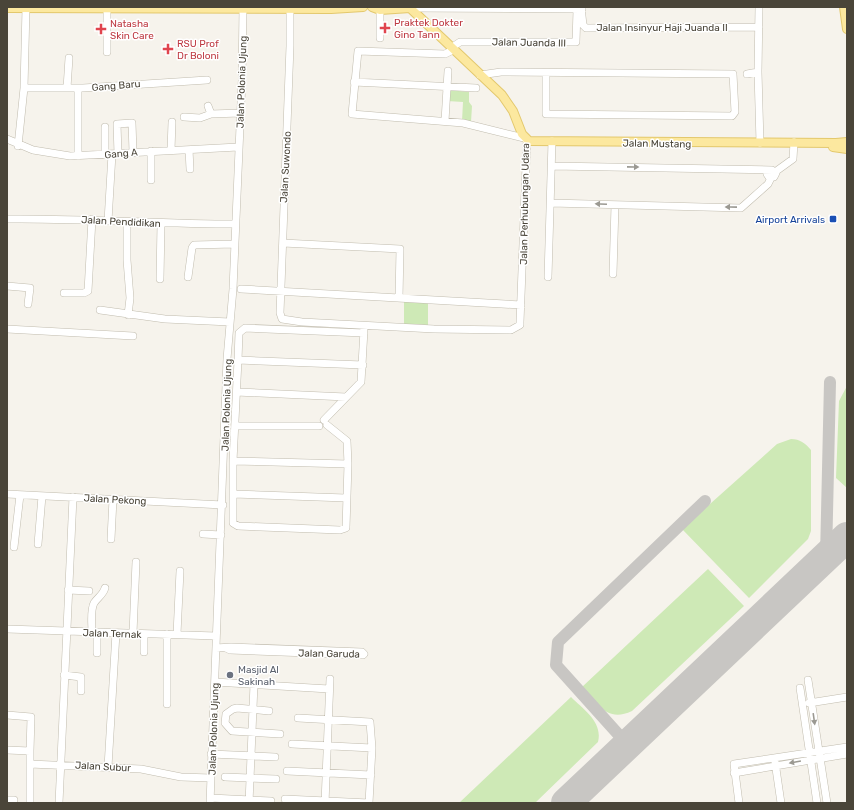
<svg xmlns="http://www.w3.org/2000/svg" width="854" height="810" font-family="Rubik,sans-serif">
  <style>
    .green { fill: #cee9b6 }
    .lines { fill: none; stroke-linecap: round; stroke-linejoin: round }
    .taxiway { stroke: #c8c6c3; stroke-width: 12 }
    .runway { stroke: #c8c6c3; stroke-width: 30 }
    .minor-casing { stroke: #c1bcae; stroke-width: 8 }
    .major-casing { stroke: #e3c86d; stroke-width: 10 }
    .minor { stroke: #fff; stroke-width: 7 }
    .major { stroke: #fce89f; stroke-width: 8 }
    .oneway { fill: #9b9992 }
    .health-dot { fill: #e0444e; stroke: #fff; stroke-width: 1.5 }
    .transit-dot { fill: #1a4fb4; stroke: #fff; stroke-width: 1.5 }
    .worship-dot { fill: #6b7280; stroke: #fff; stroke-width: 1.5 }
    .labels { text-anchor: middle; stroke-width: 3; stroke-linejoin: round; paint-order: stroke }
    .health-label { font-size: 10px; fill: #be3a42; stroke: #fff; text-anchor: start }
    .street-label { font-size: 10px; fill: #4a4539; stroke: #fff }
    .transit-label { font-size: 10px; fill: #164399; stroke: #fff; text-anchor: end }
    .worship-label { font-size: 10px; fill: #5b616d; stroke: #fff; text-anchor: start }
  </style>
  <rect width="100%" height="100%" fill="#f6f3ec"/>
  <path class="green" d="M448,90L469,92V102L472,106L471,122L462,121L463,102L447,101Z
    M404,301H428V325L404,324Z
    M847,386V488L836,478L839,401Z
    M791,439C800,439 805,443 811,450V531L808,539L749,598L682,529L777,444Z
    M708,569L744,606L632,711C607,723 598,704 582,687Z
    M571,697C584,710 603,722 598,742L535,803H459Z"/>
  <g class="lines">
    <path class="taxiway" d="M826,557L830,382
      M618,734L556,665L558,642L705,501"/>
    <path class="runway" d="M566,803L847,537"/>
    <g class="minor-casing">
      <path id="minor" d="M581,7L583,25L586,28L759,27
        M759,7L758,72L760,143
        M290,8V46L280,313L282,319L302,322L434,329L511,330L520,325V322L527,140
        M410,8L582,9
        M380,38V10
        M451,48L460,42H576L577,10
        M453,50L445,54L358,51L352,114L463,123L524,138
        M107,52V9
        M747,74L758,72
        M480,75L501,72L733,74L735,112L732,116L546,114V73
        M354,82L476,88
        M24,88H83L207,80
        M67,88L69,58
        M78,88V156
        M208,106L211,114
        M184,117L200,118L211,114L240,113
        M445,121L448,71
        M105,127V155
        M7,139L33,150L70,156L238,147
        M18,146L24,88L26,8
        M171,150L172,122
        M189,150L190,169
        M151,151V180
        M118,154L117,124L132,123L133,152
        M552,166L772,170L776,173L774,177H769L767,174L769,171
        M775,172L793,159L794,142
        M551,203L741,208L768,184L771,178
        M7,219C83,218 159,224 235,224
        M108,221L112,154
        M127,222V260L130,298L128,315
        M283,243L400,249L399,298
        M613,274L615,205
        M188,277L192,248L194,245L234,244
        M548,277L552,141
        M160,279L161,224
        M7,286L30,288L28,304
        M241,289L521,305
        M64,293H84L88,291L92,219
        M100,310L165,319L230,322
        M7,329L133,336
        M363,365L238,360L239,333L245,328L364,333
        M237,392L346,397
        M324,420L361,382L364,330
        M327,425L347,441L348,464
        M235,426H319
        M233,461L348,464L346,528L340,530L238,526L233,523V461L238,360
        M7,494L223,505
        M233,494L346,498
        M203,534L221,535
        M111,539L113,499
        M38,544L42,496
        M14,547L20,495
        M68,590L89,591
        M7,629L216,636
        M92,632C92,624 90,611 94,603C98,597 103,595 105,588
        M97,632V653
        M133,633L136,562
        M144,634V652
        M167,634V704
        M177,634L180,571
        M216,648L231,647L362,652L364,654L363,655L230,650L226,648
        M64,675L81,677V691
        M808,680L827,803
        M215,682L329,689
        M800,688L817,803
        M809,703L847,697
        M269,711L237,708L233,709L226,714L225,723L232,731L280,734
        M7,715L31,717L30,751
        M298,718L370,722L372,748L369,803
        M292,744L372,748
        M7,750L30,751V764L141,769L181,777L211,778
        M211,754L275,757
        M775,762L781,803
        M108,767L116,633
        M287,771L371,775
        M734,773L847,754
        M225,777L276,779
        M211,798L271,801
        M285,799L369,803
        M7,800H14
        M30,803V764
        M59,803L73,497
        M210,803L227,359L233,289L242,80L243,8
        M249,803L254,684
        M325,803L330,679
        M739,803L734,764L847,747"/>
    </g>
    <g class="major-casing">
      <path id="major" d="M372,7L380,10L410,8
        M409,7L502,95L513,111L522,134L529,141L836,143L847,142
        M844,7L847,29
        M7,8L331,9L363,7
        M833,147L847,149"/>
    </g>
    <use href="#minor" class="minor"/>
    <use href="#major" class="major"/>
  </g>
  <defs><path id="oneway-solid" d="M-6-.8H1V-3.2L6.5 0L1 3.2V.8H-6Z"/></defs>
  <g class="oneway">
    <use href="#oneway-solid" transform="translate(633 167) rotate(1)"/>
    <use href="#oneway-solid" transform="translate(601 204) rotate(-178)"/>
    <use href="#oneway-solid" transform="translate(731 207) rotate(-179)"/>
    <use href="#oneway-solid" transform="translate(814 719) rotate(82)"/>
    <use href="#oneway-solid" transform="translate(795 762) rotate(170)"/>
  </g>
  <g class="health-dot">
    <path d="M383 22h4v4h4v4h-4v4h-4v-4h-4v-4h4z"/>
    <path d="M99 23h4v4h4v4h-4v4h-4v-4h-4v-4h4z"/>
    <path d="M166 43h4v4h4v4h-4v4h-4v-4h-4v-4h4z"/>
  </g>
  <rect class="transit-dot" x="829" y="215" width="8" height="8" rx="2"/>
  <circle class="worship-dot" cx="230" cy="675" r="4"/>
  <g class="labels">
    <g class="health-label">
      <text x="394" y="26">Praktek Dokter<tspan x="394" dy="12">Gino Tann</tspan></text>
      <text x="110" y="27">Natasha<tspan x="110" dy="12">Skin Care</tspan></text>
      <text x="177" y="47">RSU Prof<tspan x="177" dy="12">Dr Boloni</tspan></text>
    </g>
    <g class="street-label">
      <text x="662" y="31">Jalan Insinyur Haji Juanda II</text>
      <text transform="translate(529 42) rotate(1)" y="4">Jalan Juanda III</text>
      <text transform="translate(241 82) rotate(-88)" y="4">Jalan Polonia Ujung</text>
      <text transform="translate(116 85) rotate(-5)" y="4">Gang Baru</text>
      <text transform="translate(657 143) rotate(1)" y="4">Jalan Mustang</text>
      <text transform="translate(121 153) rotate(-5)" y="4">Gang A</text>
      <text transform="translate(285 167) rotate(-87)" y="4">Jalan Suwondo</text>
      <text transform="translate(524 204) rotate(-89)" y="4">Jalan Perhubungan Udara</text>
      <text transform="translate(121 221) rotate(3)" y="4">Jalan Pendidikan</text>
      <text transform="translate(226 405) rotate(-88)" y="4">Jalan Polonia Ujung</text>
      <text transform="translate(115 499) rotate(3)" y="4">Jalan Pekong</text>
      <text transform="translate(112 633) rotate(2)" y="4">Jalan Ternak</text>
      <text transform="translate(329 653) rotate(1)" y="4">Jalan Garuda</text>
      <text transform="translate(213 729) rotate(-88)" y="4">Jalan Polonia Ujung</text>
      <text transform="translate(103 766) rotate(3)" y="4">Jalan Subur</text>
    </g>
    <g class="transit-label">
      <text x="825" y="223">Airport Arrivals</text>
    </g>
    <g class="worship-label">
      <text x="238" y="673">Masjid Al<tspan x="238" dy="12">Sakinah</tspan></text>
    </g>
  </g>
  <rect width="854" height="810" fill="none" stroke="#4a4539" stroke-width="16"/>
</svg>
